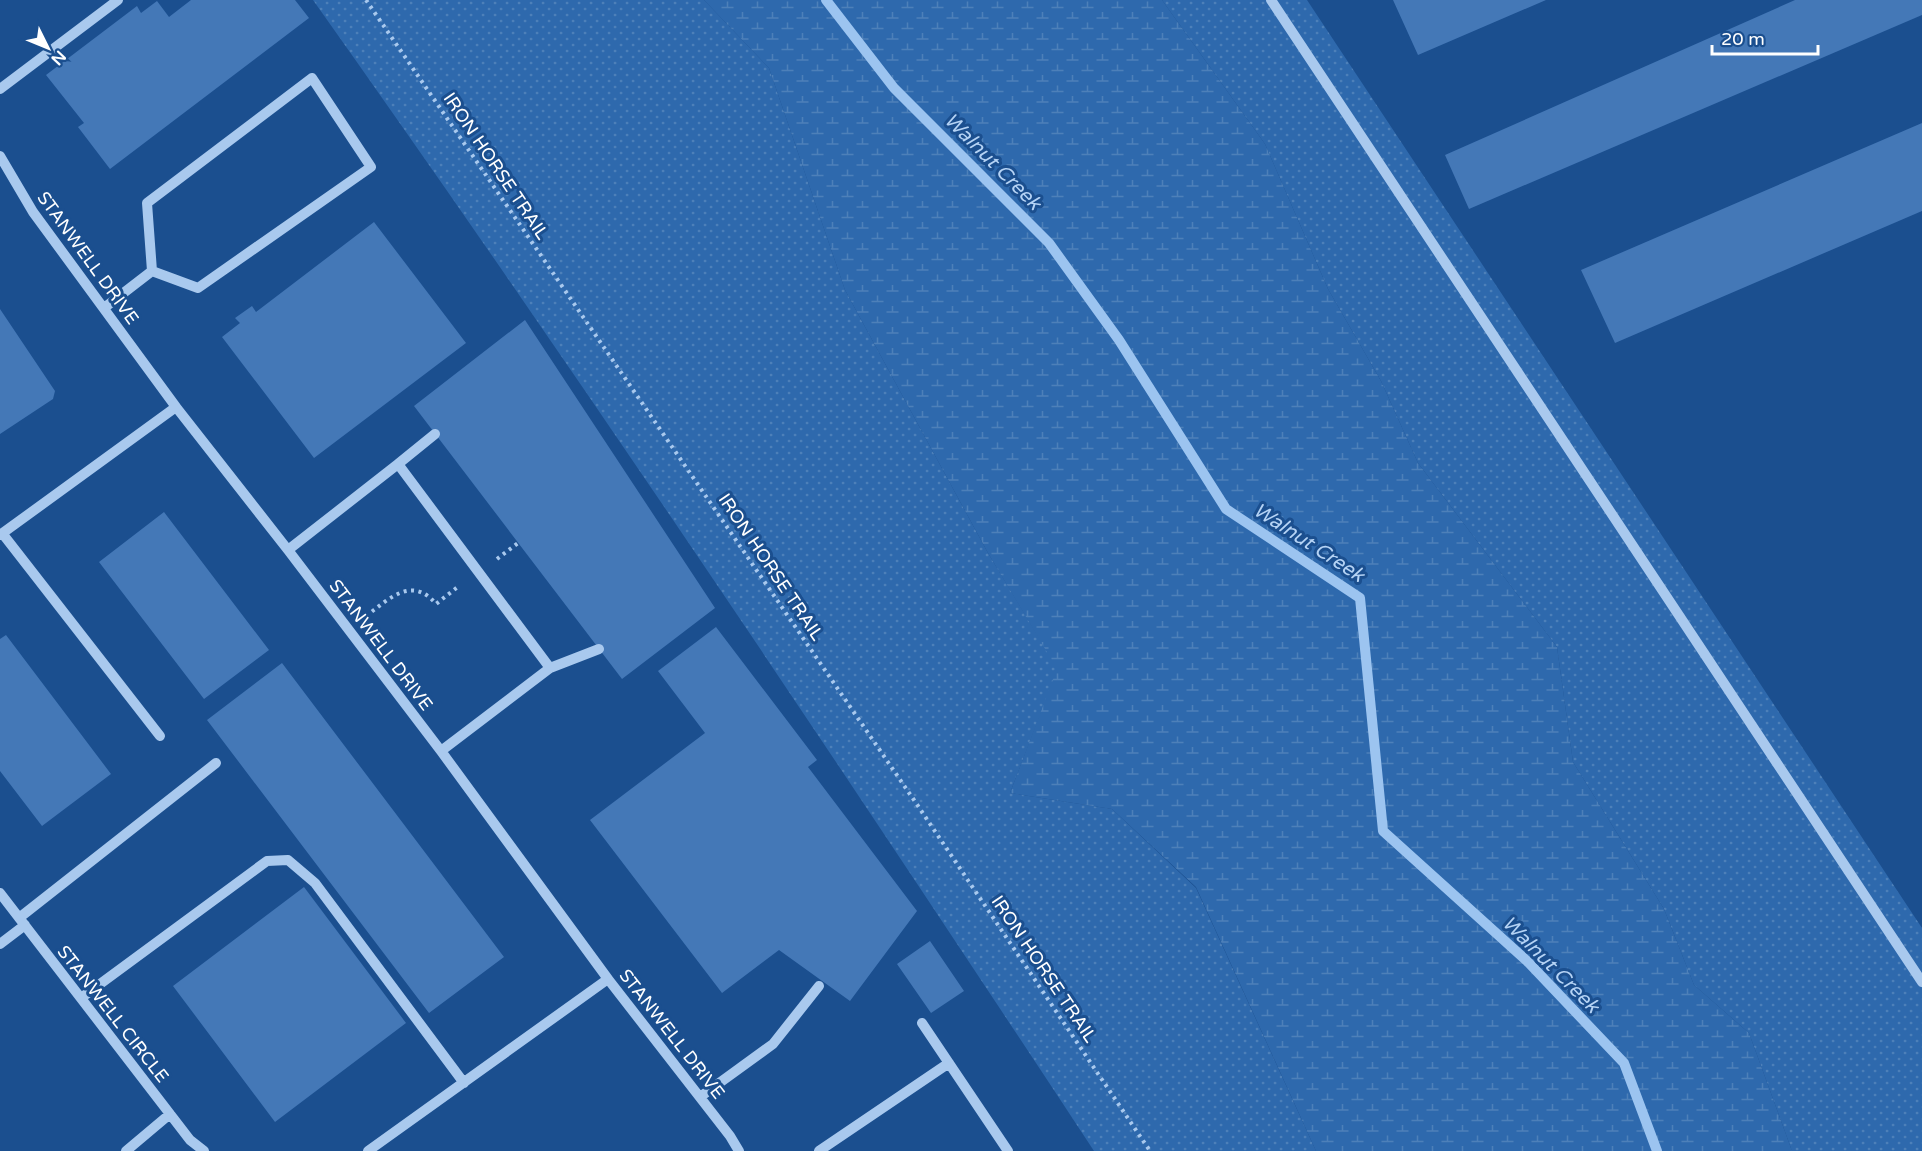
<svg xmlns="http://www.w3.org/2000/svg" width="1922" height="1151" font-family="'Varela Round',sans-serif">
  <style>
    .grass { fill: url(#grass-dots) }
    .wetland { fill: url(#wetland-marsh) }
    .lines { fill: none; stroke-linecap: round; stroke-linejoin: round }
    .stream { stroke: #9cc4f0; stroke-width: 10 }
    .building { fill: #4478b7 }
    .path { stroke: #a9c9ee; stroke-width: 4; stroke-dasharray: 3 4.5; stroke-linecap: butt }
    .minor { stroke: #a9c9ee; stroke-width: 10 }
    .labels { text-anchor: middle; stroke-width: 6; stroke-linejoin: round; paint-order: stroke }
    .street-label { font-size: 18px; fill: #fff; stroke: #1b4f8f }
    .water-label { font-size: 20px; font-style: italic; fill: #b5d3f5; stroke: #1b4f8f }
  </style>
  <defs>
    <pattern id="grass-dots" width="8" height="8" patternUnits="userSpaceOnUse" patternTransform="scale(1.5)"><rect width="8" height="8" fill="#2e69ad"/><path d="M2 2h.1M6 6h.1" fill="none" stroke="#4d80b9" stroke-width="1.8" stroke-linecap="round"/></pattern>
    <pattern id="wetland-marsh" width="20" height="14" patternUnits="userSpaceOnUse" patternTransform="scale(1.5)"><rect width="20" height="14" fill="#2e69ad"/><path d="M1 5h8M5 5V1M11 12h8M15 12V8" fill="none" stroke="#4d80b9"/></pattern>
  </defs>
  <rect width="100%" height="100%" fill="#1b4f8f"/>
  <path class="grass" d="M313,0H704L769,68L845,290L988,553L1058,669L1010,793L1112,809L1196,888L1316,1151H1094C839,764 581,378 313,0Z
    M1162,0H1307L1922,928V1151H1792L1749,1033L1694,985L1664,909L1573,762L1557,647L1418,463L1381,381L1328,289L1265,144Z"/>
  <path class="wetland" d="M704,0H1162L1265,144L1328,289L1381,381L1418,463L1557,647L1573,762L1664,909L1694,985L1749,1033L1792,1151H1316L1196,887L1112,809L1010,793L1057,669L988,553L845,290L769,68Z"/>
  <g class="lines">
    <path class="stream" d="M826,0L894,88L1049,243L1119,340L1226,509L1360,598L1383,831L1527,961L1624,1063L1657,1151"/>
  </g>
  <path class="building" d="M191,0H295L309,18L110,169L78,127L84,123L46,75L137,6L141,13L157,1L169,17Z
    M1393,0H1546L1418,55Z
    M1795,0H1922V15L1469,209L1445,155Z
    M1922,123V211L1615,343L1581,270Z
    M374,222L466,343L314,458L222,337L240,323L235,318L252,306L256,312Z
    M0,309L55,391L53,399L0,434Z
    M525,320L715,608L622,679L414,406Z
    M164,512L269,650L204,699L99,562Z
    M716,627L817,760L808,767L917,911L850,1001L779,950L722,993L590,820L705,733L658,671Z
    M6,635L111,774L42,826L0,771V639Z
    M282,663L504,957L429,1013L207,720Z
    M304,887L406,1023L275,1122L173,986Z
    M930,941L964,991L931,1013L897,964Z"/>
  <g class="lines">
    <path class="path" d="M366,0L916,803L1150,1151
      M497,559L518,543
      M366,616C389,599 412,575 436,604L459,586"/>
    <path class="minor" d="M1271,0L1922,982
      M0,89L118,0
      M0,156L33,212L176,407L288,550L441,751L608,979L730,1136L739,1151
      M104,308L152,271L198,288L371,167L312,78L147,203L152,271
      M398,464L435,434
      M2,533L160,736
      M0,535L176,407
      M288,550L398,464L550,668L441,751
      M550,668L599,649
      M0,893L190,1140L204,1151
      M19,918L216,763
      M0,944L25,925
      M81,998L267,861L288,860L315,883L464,1083
      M922,1023L1008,1151
      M700,1097L773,1044L819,986
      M126,1151L170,1114
      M368,1151L608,979
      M819,1151L949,1063"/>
  </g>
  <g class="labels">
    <g class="street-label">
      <text transform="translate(496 166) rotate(56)" y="6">IRON HORSE TRAIL</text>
      <text transform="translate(88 258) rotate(54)" y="6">STANWELL DRIVE</text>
      <text transform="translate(771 567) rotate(56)" y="6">IRON HORSE TRAIL</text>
      <text transform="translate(381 645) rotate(53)" y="6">STANWELL DRIVE</text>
      <text transform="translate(1044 969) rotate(56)" y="6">IRON HORSE TRAIL</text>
      <text transform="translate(113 1014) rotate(52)" y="6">STANWELL CIRCLE</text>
      <text transform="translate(672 1034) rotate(52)" y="6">STANWELL DRIVE</text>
    </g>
    <g class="water-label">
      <text transform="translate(993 161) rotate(45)" y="7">Walnut Creek</text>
      <text transform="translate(1309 542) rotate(33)" y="7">Walnut Creek</text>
      <text transform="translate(1551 964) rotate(45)" y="7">Walnut Creek</text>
    </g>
  </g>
  <g transform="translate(48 48) rotate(133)" stroke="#1b4f8f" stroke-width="4.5" paint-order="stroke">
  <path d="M0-4.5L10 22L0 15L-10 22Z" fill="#ffffff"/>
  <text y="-9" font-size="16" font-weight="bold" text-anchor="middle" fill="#ffffff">N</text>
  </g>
  <path d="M1712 45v9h106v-9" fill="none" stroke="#ffffff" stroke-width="3"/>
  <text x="1721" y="45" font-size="18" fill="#ffffff" stroke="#1b4f8f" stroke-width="4.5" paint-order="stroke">20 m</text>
</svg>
